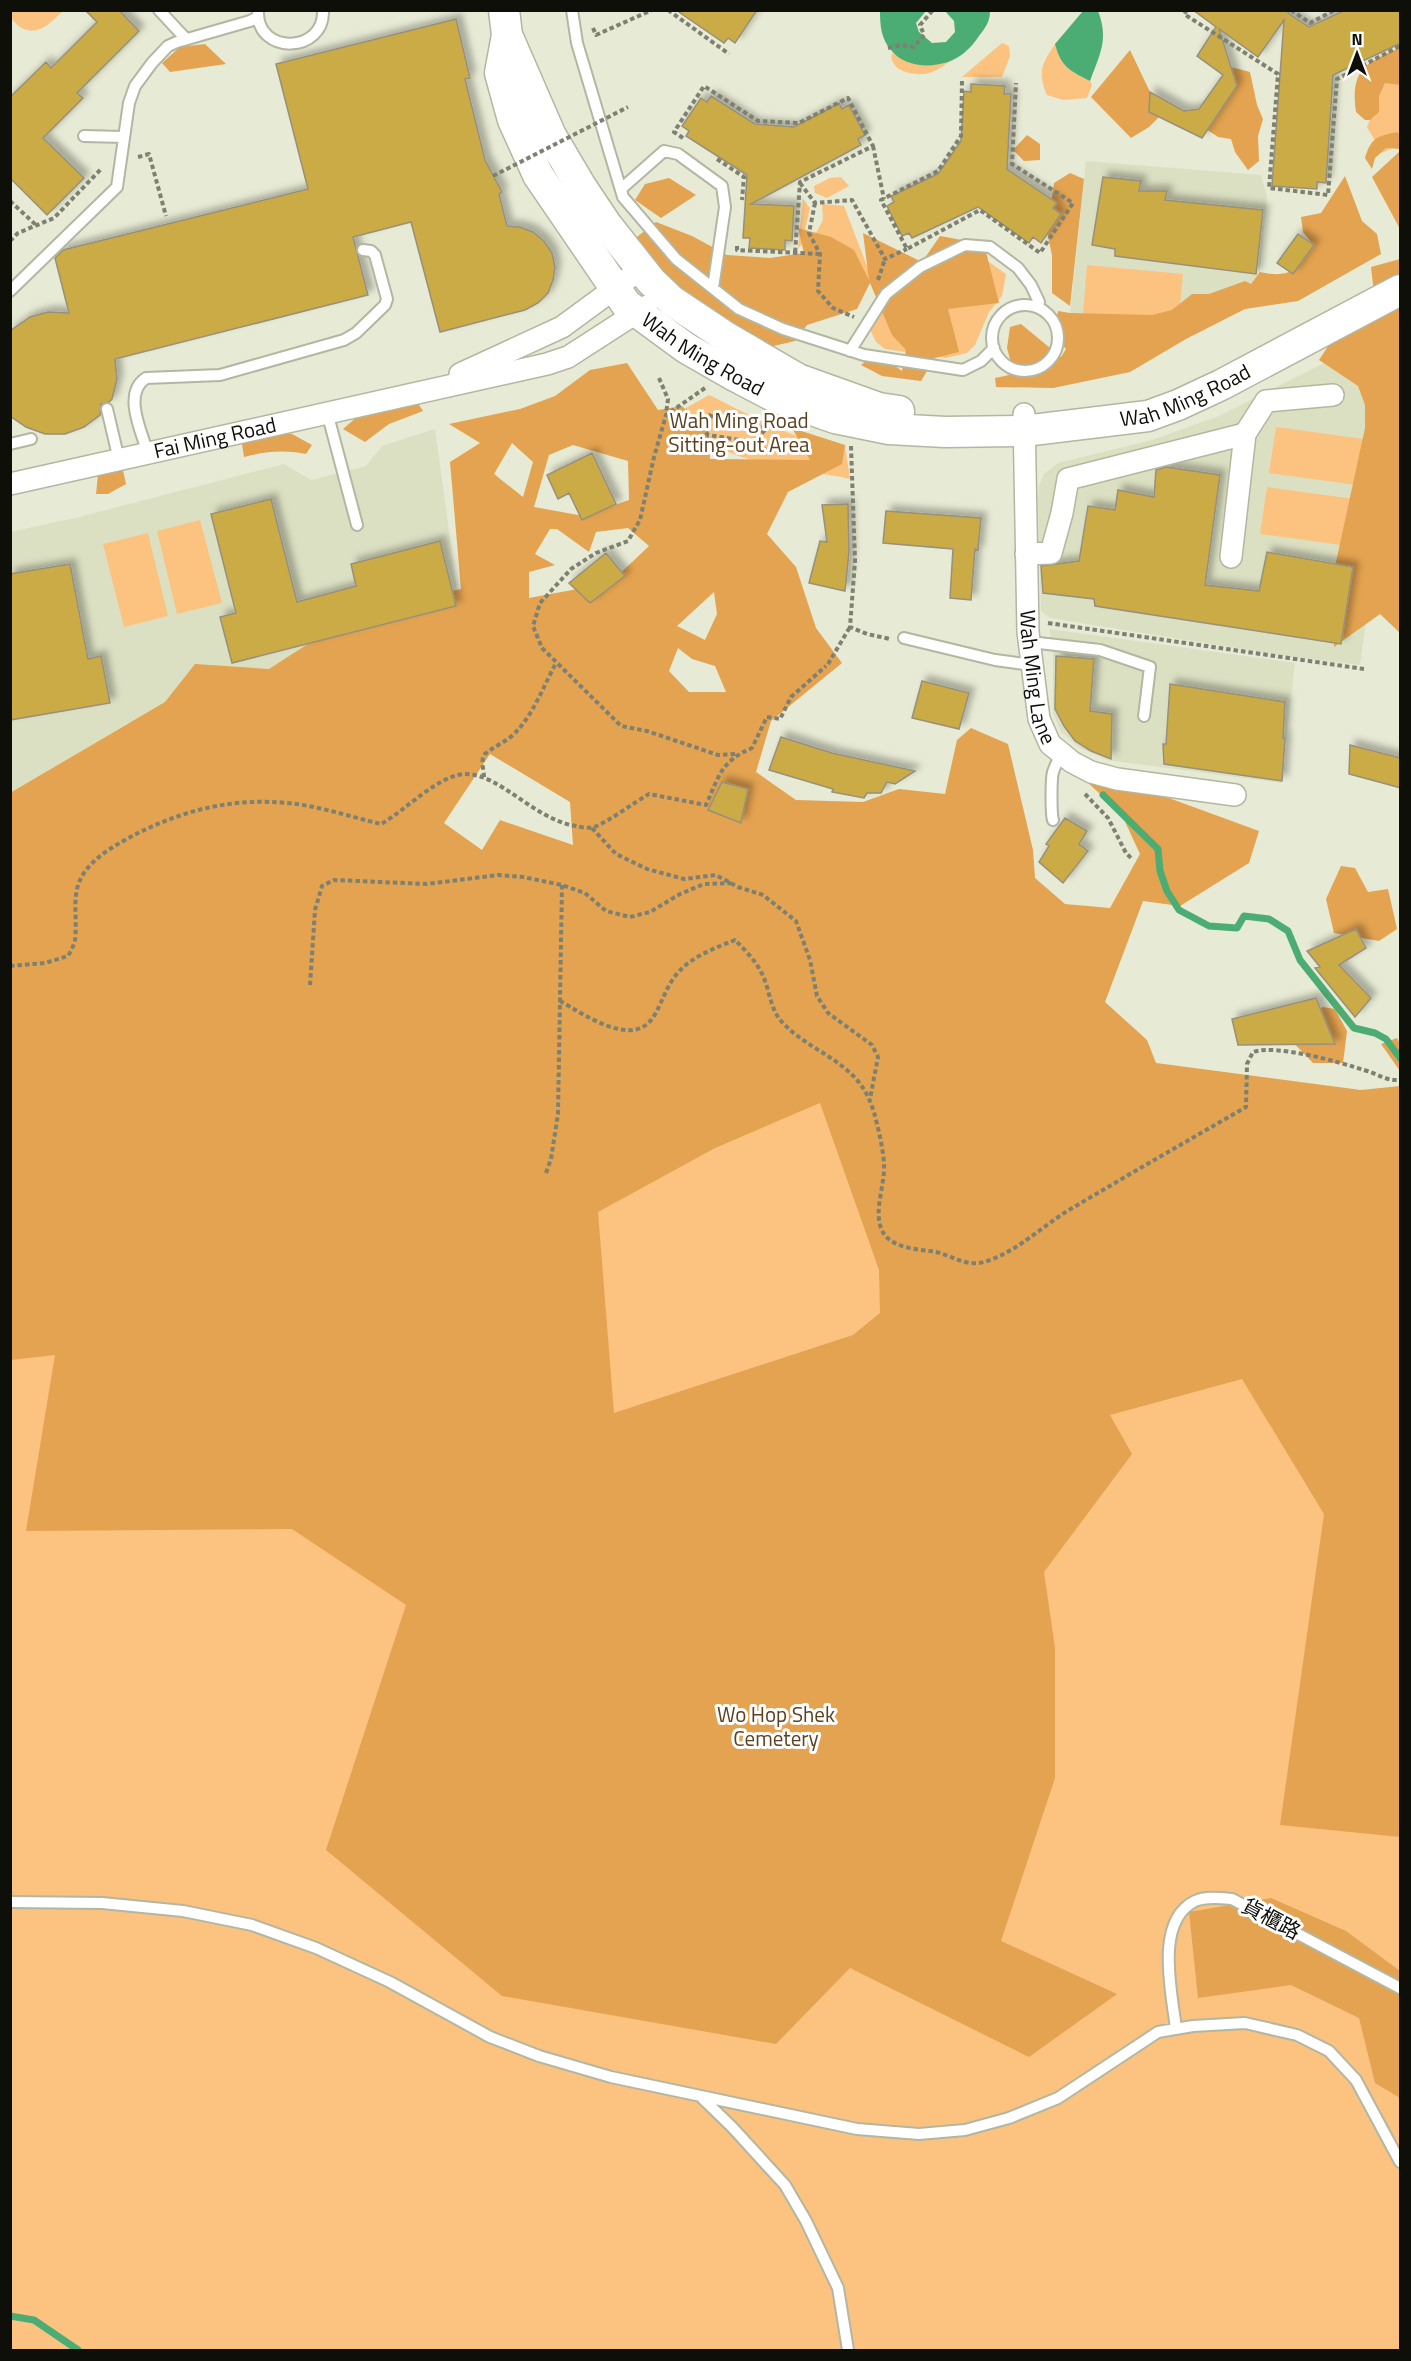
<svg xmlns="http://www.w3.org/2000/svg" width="1411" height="2361" font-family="'Titillium Web','Noto Sans TC',sans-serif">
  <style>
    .built { fill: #dce0c2 }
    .green { fill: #fbc37f }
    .forest { fill: #e3a350; fill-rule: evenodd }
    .water { fill: #4cad74 }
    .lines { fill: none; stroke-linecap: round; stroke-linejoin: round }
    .stream { stroke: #4cad74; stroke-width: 7 }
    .building { fill: #cbab45; stroke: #97907d; stroke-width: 1.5; filter: url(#shadow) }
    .lane-casing { stroke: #b3b6a1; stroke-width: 14 }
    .street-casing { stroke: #b3b6a1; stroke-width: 24 }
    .secondary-casing { stroke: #b3b6a1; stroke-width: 33 }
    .path { stroke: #7e8071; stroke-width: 4; stroke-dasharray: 4.5 3; stroke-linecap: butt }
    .lane { stroke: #fff; stroke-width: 10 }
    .street { stroke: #fff; stroke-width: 21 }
    .secondary { stroke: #fff; stroke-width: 30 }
    .path-bridge { stroke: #7e8071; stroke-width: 4; stroke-dasharray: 4.5 3; stroke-linecap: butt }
    .labels { text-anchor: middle; stroke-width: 6; stroke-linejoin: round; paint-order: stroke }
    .street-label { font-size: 21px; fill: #0e0f08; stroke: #fff }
    .park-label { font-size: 21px; fill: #5c411f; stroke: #fff }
  </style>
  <defs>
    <filter id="shadow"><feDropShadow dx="5.5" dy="-5.5" stdDeviation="3" flood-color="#0004"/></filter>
  </defs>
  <rect width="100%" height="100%" fill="#e7ead4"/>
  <path class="built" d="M1086,161L1261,175L1267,196L1258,294L1175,334L1069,324Z
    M1354,348L1380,381L1372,576L1360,665L1292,657L1050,618L1041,611L1038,505L1039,486L1044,474L1058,463L1152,440L1219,416Z
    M435,429L460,611L127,724L11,793L10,532L75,518L284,464L311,480L366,466L382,446Z
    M1049,629L1295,663L1281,783L1107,760L1080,748L1061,732L1053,713V650Z"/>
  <path class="green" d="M10,11L11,10L63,11C51,22 38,38 20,27C14,23 11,18 10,11Z
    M1002,43L1009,46L1010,56L1002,77H962Z
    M1055,44C1062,67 1069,71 1090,81L1092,85L1087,98L1063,100L1047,95C1037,72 1042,64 1055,44Z
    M892,53C911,66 929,66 951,61C944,65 937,71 929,73C915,77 888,71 892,53Z
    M1400,76V144L1382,153L1367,127L1385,83Z
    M841,177L849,186L827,198L815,193L814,186L830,178Z
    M803,199L810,208L805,230L807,240L798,248Z
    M822,204L844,206L872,279L838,306L816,233L823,220Z
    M962,243L1006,274L1002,296L989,312L975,345L967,353L946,358L885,349L876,342L868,325L905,269L926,257Z
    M1087,265L1183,274L1178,324L1083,315Z
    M709,395C745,412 806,448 845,445L850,479C812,471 766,467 731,453C710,444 688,431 670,417Z
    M1276,427L1364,439L1357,485L1269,473Z
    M1267,487L1354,499L1348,546L1260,534Z
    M200,520L222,603L177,614L157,531Z
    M148,533L168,616L124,627L103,544Z
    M685,1059L1400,1100V2350H11L10,1263Z"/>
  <path class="forest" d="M205,44L226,64L170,72L162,63L180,47Z
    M1400,48V85L1385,83L1379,97V112L1370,120H1365L1356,112C1350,71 1365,62 1400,48Z
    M1130,50L1150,92L1149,112L1159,117L1149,127L1131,138L1091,97Z
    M1231,67L1250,72L1257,105L1263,119L1258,136L1259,161L1248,170L1235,152L1231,139L1218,137L1206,129L1237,86Z
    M1397,132L1400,135V149L1386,148L1375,158L1372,169L1365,158C1371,138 1377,136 1397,132Z
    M1027,135L1040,144V160L1024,161L1013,150Z
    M1400,151V229L1372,177Z
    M1070,173L1084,179L1070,306L1052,293V255L1047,232L1054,183Z
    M1345,176L1362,221L1377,234L1381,254L1298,301L1245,309L1186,339L1130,372L1053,388L996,387L995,378L1014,374L1007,348L1010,327L1021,324L1061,357L1066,349L1054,336L1058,311L1070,313L1152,315L1172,310L1192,294H1209L1245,281L1251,284L1260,272C1291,279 1296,269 1314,246L1303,232L1301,217L1321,213Z
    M669,178L696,195L661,218L635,200L645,184Z
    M656,222L692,236L727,255L770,258L804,253L798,228L831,237L854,250L869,280L863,233L922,262L940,236L984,244L999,303L948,309L959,352L935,358L921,381L882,376L861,365L876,352L902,371L906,350L892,335L870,283L857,309L807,325L795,341L765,348L713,317L628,244Z
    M1400,259V633L1380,614L1334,647L1336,562L1365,428V405L1358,386L1319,360L1346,319L1375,302L1371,267Z
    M627,363L658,410L682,406L709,433L710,459L810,460L792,428L845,445L842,464L788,492L767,534L796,567L816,628L842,663L771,721L756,772L796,800L863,802L899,789L945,794L957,740L971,728L1008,744L1033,850L1035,878L1065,904L1110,908L1140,854L1121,813L1087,782L1166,797L1259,831L1249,863L1180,906L1143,901L1105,1002L1147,1040L1156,1063L1361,1090L1400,1086V1837L1280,1825L1324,1514L1242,1379L1110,1415L1132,1454L1044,1572L1055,1648V1778L1001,1941L1117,1994L1029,2057L850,1968L776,2044L502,1996L326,1850L406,1605L292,1529L26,1531L55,1355L11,1360L10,793L165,702L195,664L269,669L353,615L461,589L450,462L480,443L449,424L520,409L555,396L590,370ZM512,443L533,462L523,497L494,474ZM573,445L628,461L629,500L584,516L534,507L549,455ZM628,528L649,546L610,583L529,598V572L555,565L535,554L550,529H557L589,552L596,532ZM714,592L717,614L705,640L677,626ZM678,648L692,659L715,666L726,692H689L669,671ZM490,754L570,802L573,845L500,820L482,850L444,823ZM820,1103L879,1270L880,1313L853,1335L614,1413L598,1212L715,1148Z
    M390,405H419L423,411L389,424L365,442L343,429L358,416Z
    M261,433L292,434L312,445L306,454C284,450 266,451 244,457L242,444Z
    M123,470L126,484L108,494H96L98,475Z
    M1341,866L1355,868L1368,892L1388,889L1397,929L1379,941L1334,933L1326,899Z
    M1323,1007L1335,1009L1347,1031L1343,1063H1313L1280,1029Z
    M1397,1038L1400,1044V1071L1381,1044Z
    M1271,1898L1346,1931L1400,1971V2098L1375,2083L1359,2018L1291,1985L1198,1998L1189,1912Z"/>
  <path class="water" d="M880,11H926L916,23L919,32L932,43L946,42L955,32L954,21L945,11H990C990,21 986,27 979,36C975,42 970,48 964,53C945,69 907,71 891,50C881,39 880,25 880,11Z
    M1083,11H1098C1109,39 1100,54 1090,81C1070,71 1061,67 1055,44Z"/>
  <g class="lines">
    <path class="stream" d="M1103,795L1158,849L1160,871L1167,891L1179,910L1209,926L1237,928L1244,916L1269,919L1288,931L1300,960L1354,1028L1375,1033L1386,1039L1400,1058
      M10,2316L34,2320L78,2350"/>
  </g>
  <path class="building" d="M85,10H119L139,31L77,93L83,98L43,138L84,178L47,215L10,178V97L46,62L51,68L97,22Z
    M676,10H757L735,43L728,38L724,43Z
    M1193,10H1290L1288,13L1309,27L1345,10H1401V43L1333,75L1326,183L1317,182V189L1272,186L1284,20L1258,57L1219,29L1237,86L1202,138L1149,112L1150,92L1184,111L1199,109L1223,75L1197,56L1216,27Z
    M456,19L470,78L465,79L485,160L502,192L499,194L507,226L520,227L533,232L544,241L552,253L555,267L553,280L548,293L538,303L525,310L440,332L411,222L353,237L368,295L115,359L117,379L112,399L109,402L101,404L100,415L84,427L65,434H45L26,427L10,416V331L30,317L48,312L69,313L55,258L63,250L308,189L276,64Z
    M971,84L1005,86L1004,94H1011L1007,169L1057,203L1053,208L1061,214L1041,243L1033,237L1029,243L978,207L912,238L909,233L902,236L887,206L894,202L891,196L938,174L961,141L964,91L971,92Z
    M711,96L755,124L794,127L839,103L842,109L849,105L865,135L858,139L861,145L751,204L794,206L792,241L785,240V250L749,248L750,238H743L747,175L686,136L689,131L682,126L701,98L707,102Z
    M1103,177L1141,181L1139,191H1167L1165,200L1263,210L1256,274L1115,256V249L1092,245Z
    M1298,234L1314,245L1293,274L1277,263Z
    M592,453L616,504L582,520L569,493L558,499L547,475Z
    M1166,467L1220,475L1205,585L1259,591L1267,552L1353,567L1341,644L1095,606L1094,599L1043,593L1041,566L1079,561L1088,506L1115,510L1118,490L1154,497L1156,470Z
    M271,499L297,602L356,586L351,564L440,541L456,606L232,663L220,617L236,613L211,514Z
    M848,504L849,552L845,591L809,583L820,541L827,542L822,505Z
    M886,511L981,518L978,550L975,549L971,600L950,598L953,549L883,543Z
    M606,553L625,576L590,603L569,583Z
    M70,564L88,659L101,656L110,703L10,720V574Z
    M1056,656L1094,659L1090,711L1112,714L1111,759L1091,751L1075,741L1064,726L1055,709Z
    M922,681L969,693L959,729L912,718Z
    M1170,684L1285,702L1283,738H1285L1282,781L1164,764L1163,744H1166Z
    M781,737L832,753L915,771L895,784L887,782L881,793H867L864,798L832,792L833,789L769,770Z
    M1350,745L1401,758V788L1349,774Z
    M722,782L748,789L741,823L708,810Z
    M1065,818L1087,831L1079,844L1088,851L1063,883L1039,862L1049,846L1046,844Z
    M1356,929L1366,948L1339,965L1371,998L1355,1017L1315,968L1320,967L1307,951Z
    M1316,998L1335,1044L1238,1045L1232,1019Z"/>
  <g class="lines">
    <g class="lane-casing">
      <path id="lane" d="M159,10L186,39
        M572,10L577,43L623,197L676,259L739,309L783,329L864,355L963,370L981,361L994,348
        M258,12C257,55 325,54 323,10
        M84,136L124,137
        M621,189L664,151L678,154L722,186L725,207L713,288
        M10,291L117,187L129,103L135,86L152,63L168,46L177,42L250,21L258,17
        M992 338a33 33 0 1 1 66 0a33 33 0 1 1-66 0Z
        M850,351L886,294L920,267L965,245L990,247L1018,268L1031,285L1039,302L1038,307
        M107,409L119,460
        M327,412L357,525
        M10,444L31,439
        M148,454C142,432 122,394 146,378L220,375L344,340L356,333L385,305L387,299L375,255L371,251L363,250
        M904,638L995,660L1032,665
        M1030,642L1100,650L1150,667L1144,716
        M1053,820C1051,814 1051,779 1053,772C1055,766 1059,759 1061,753
        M10,1902L102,1903L183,1911L252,1925L316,1948L390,1982L490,2037L539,2056L611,2077L857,2129L919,2134L965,2130L1009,2118L1058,2098L1158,2032L1193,2026L1245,2023L1297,2035L1329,2051L1356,2080L1400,2162
        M1176,2029C1172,1993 1154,1921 1195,1901C1206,1896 1221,1898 1232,1899L1400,1988
        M700,2096L732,2127L785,2185L806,2221L838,2288L848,2350"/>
    </g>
    <g class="street-casing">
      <g id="street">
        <path d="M460,374L562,327L641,269"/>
        <path id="s1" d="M1024,414L1028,632L1039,719L1050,744L1072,762L1091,772L1117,779L1235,795"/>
        <path id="s2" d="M10,484L547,364L568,357L647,306"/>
        <path d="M1026,554L1051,553L1062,513L1068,479L1245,434"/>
        <path d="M1231,557L1245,434L1266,401L1333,395"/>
      </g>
    </g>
    <g class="secondary-casing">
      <g id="secondary">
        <path d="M504,10L507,35L551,136L580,185L606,224L651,281L672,301L726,337L798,379L879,408L899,411"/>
        <path id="s3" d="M507,35L500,73L513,120L538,175L626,304L686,348L733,375L775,397L835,418L889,429L945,432L1024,431L1148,416L1178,405L1221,385L1400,290"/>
      </g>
    </g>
    <path class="path" d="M668,10L729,54
      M1187,10L1184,14L1278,74L1269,188L1328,195L1337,79L1400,46
      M1291,10L1310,23L1335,10
      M593,28L596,35L652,10
      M888,48L901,45L914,47L924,35L920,25L933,10
      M962,81L961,136L938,171L881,200L907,249L980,210L1040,253L1073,203L1012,164L1016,83
      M683,138L674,132L704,86L758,121L799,123L848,98L873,146L800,182L795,254
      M873,146L884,199
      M138,157L149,154L166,216
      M717,159L744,177L742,200
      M800,183L815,203L852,200L885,259L907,249
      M10,201L36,225
      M815,203L809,233L820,254L818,291L833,308L854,317
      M10,241L18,233L54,218L102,168
      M737,246V250L820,254
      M878,280L885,259
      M659,378L668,399L666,414
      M705,388L666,415L654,457L640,520L628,541L596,553L571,569L540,603L533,626L542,648L621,726L647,731L718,755L736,754
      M709,415L727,423L734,422L739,415L766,429L759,436L760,445L768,452L755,447L746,441L708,435L699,423L702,417Z
      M851,446L855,561L850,627L867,634L890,639
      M1048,623L1364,669
      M828,664L850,627
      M484,777C484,770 480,760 485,754C491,748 508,741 516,732C534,713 544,685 556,663
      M1085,794L1108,818L1126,853L1131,858
      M592,828L616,854L647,869L684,879L716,875L738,887L763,895L796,921L810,960L817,996L828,1013L872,1045L878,1057L870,1099
      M10,966L45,963L68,956C71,951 74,945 75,940C78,917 70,893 84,873C96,855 119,843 138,833C187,809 233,798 288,803C319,806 351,817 381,824C405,811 439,774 466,774C500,774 535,820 576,826C581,827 589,829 594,827C610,821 633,803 649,794L706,805C719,776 721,761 752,748L767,717L780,719L791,697L826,666
      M310,985L315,910L322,886L334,880L427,884L498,875L523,877L562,885L585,893L606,911L630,917L650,912L680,894L704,884L731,883
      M560,1001C584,1014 633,1050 654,1016C662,1003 666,987 676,975C690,957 715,948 735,940C744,949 755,960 761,972C770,988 769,1008 782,1022C808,1051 852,1060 869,1099C875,1110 884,1152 884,1165C885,1185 874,1209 881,1228C888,1249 919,1249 936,1252C953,1256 966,1267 984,1262C1017,1252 1041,1227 1069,1210C1128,1175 1187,1141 1246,1107L1247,1064L1253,1052C1277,1044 1339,1062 1364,1070C1378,1074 1386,1081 1400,1080
      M546,1173L551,1159L558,1114L562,885"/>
    <use href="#lane" class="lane"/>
    <use href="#street" class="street"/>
    <use href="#secondary" class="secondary"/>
    <path class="path-bridge" d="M493,176L628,107"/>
  </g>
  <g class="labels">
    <g class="street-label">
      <text dy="7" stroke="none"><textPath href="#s3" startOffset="396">Wah Ming Road</textPath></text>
      <text dy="7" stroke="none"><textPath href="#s3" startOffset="900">Wah Ming Road</textPath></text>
      <text dy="7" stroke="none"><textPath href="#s2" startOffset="210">Fai Ming Road</textPath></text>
      <text dy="7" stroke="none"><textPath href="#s1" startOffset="264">Wah Ming Lane</textPath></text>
      <text transform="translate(1271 1919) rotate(28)" y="7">貨櫃路</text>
    </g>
    <g class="park-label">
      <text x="739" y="428">Wah Ming Road<tspan x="739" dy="24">Sitting-out Area</tspan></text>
      <text x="776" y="1722">Wo Hop Shek<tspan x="776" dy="24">Cemetery</tspan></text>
    </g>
  </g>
  <rect width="1411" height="2361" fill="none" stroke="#0e0f08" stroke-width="24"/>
  <g transform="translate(1357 54)" stroke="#ffffff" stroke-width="4.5" paint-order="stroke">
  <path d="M0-4.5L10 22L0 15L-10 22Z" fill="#0e0f08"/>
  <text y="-9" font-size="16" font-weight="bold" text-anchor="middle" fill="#0e0f08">N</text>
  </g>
</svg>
